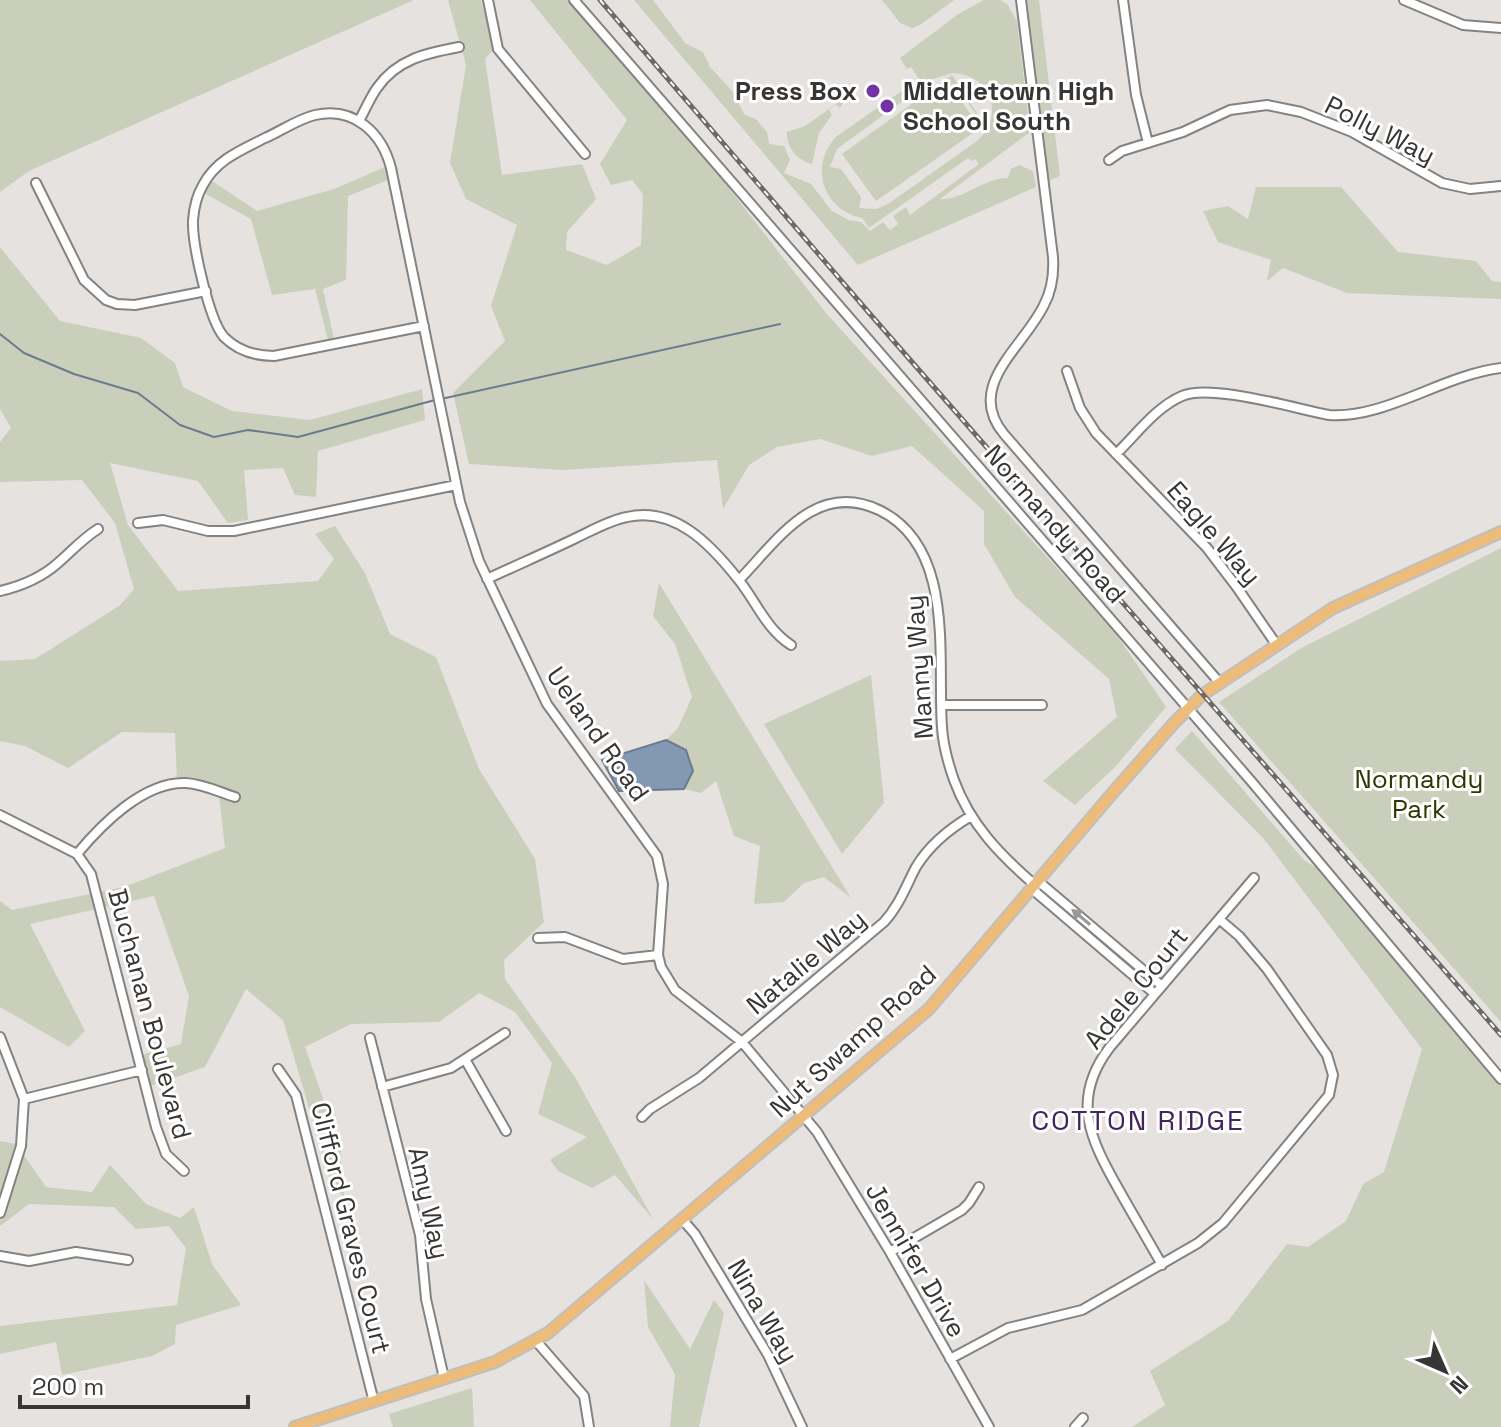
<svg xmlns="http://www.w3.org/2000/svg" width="1501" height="1427" font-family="'Space Grotesk',sans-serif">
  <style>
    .green { fill: #cacfbb; fill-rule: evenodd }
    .water { fill: #8398b2; stroke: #6c7b8c; stroke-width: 2 }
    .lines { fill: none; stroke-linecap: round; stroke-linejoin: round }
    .stream { stroke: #6c7b8c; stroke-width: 2 }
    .minor-casing { stroke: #858381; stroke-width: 12 }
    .major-casing { stroke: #bfbfbe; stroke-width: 14 }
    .minor { stroke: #fff; stroke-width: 8 }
    .major { stroke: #edbc7b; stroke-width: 10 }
    .rail-casing { stroke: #6b6a68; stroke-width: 5 }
    .rail { stroke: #fff; stroke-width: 2; stroke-dasharray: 6; stroke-linecap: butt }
    .oneway { fill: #9b9a9a }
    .poi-dot { fill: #7532a6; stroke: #fff; stroke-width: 3 }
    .labels { text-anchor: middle; stroke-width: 6; stroke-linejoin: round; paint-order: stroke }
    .poi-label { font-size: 26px; font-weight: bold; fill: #373635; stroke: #fff; text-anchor: end }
    .street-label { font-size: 26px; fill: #373635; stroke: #fff }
    .park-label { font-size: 26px; fill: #303600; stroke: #fff }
    .neighbourhood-label { font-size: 28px; letter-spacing: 2px; fill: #43245d; stroke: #fff }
  </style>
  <rect width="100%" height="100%" fill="#e5e2e0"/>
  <path class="green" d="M0,0H414L29,171L0,192Z
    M448,0H481L495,48L485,59L502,175L582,164L596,199L567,232L566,250L607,265L641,245L643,194L632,180L611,185L600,164L627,120L530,0H568L666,107L826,313L1114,631L1166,707L1116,766L1075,805L1043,781L1117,717L1109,679L1015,597L984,544V511L912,446L872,456L820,439L777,447L749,465L723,509L717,460L564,470L469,464L453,393L505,341L491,306L517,225L466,199L450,163L466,65Z
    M634,0H653L686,44L703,52L710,67L734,93L744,114L757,120L767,132L769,144L784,146L790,160L784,173L811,184L832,211L849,220L861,222L870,231L883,222L890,230L898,224L893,216L906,207L910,215L979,164L975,159L972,161L968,158L869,228L862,218C823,210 808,165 837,136L919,79L911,67L907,69L900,58L957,15L984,0H1000L1007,4L1017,21L1030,132L940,199C962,201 985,177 1008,178L1011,169L1019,165L1033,171L1036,187L858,265ZM952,73C991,74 1006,116 977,141L888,204L876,209L859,208L861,197L841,169L830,167L837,149L933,79Z
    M882,0H954L920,25L912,28L900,23Z
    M1027,0H1039L1060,176L1049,181Z
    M952,75L986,127L957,89L954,90L980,128L876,201L842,154Z
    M850,94L839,109V106L835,105L829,110L832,115L819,133L812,164C798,161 786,148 787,132L805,126Z
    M385,167L388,180L348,196L346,280L323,289L334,339L328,340L315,289L272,295L251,219L204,193L212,181L257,211L334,189Z
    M1256,187H1341L1398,252L1476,261L1492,281L1501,282V299L1347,293L1283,268L1267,281L1271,260L1218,242L1203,211L1228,206L1248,219Z
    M0,247L60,321L141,338L175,363L183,387L232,411L310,420L422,389L425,420L318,451L316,497L295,495L283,468L244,470L248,520L228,523L198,481L110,463L128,525L178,591L318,581L334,559L315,534L335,526L365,573L390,634L436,657L479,769L535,859L544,922L504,960L505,979L575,1077L653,1219L615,1175L592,1188L558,1171L550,1160L587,1137L538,1114L552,1063L515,1012L479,993L439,1022L351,1024L305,1047L340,1147L344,1196L333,1189L283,1020L246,989L205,1067L145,1088L137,1056L181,1044L189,996L154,896L30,924L85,1031L69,1047L0,1007V901L12,910L124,887L225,848L219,794L177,783L175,733L122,732L68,768L25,746L0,741V661L35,659L119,606L134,589L115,523L82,480L0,482V442L11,428L0,409Z
    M1501,548V1022L1219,702L1303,647Z
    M659,583L851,898L824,877L804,883L784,902L754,904L760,846L734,836L716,781L701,793L684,789L693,771L686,750L666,740L678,728L692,697L675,644L653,616Z
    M871,675L884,803L842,854L764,724Z
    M1192,731L1304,860L1318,869L1501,1086V1427H1132L1165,1405L1150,1371L1228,1321L1287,1244L1308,1247L1346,1221L1363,1184L1384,1172L1422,1049L1264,839L1175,749Z
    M0,1141L16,1144L46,1187L92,1192L110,1165L146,1204L180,1218L194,1207L212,1264L241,1305L176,1325L175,1344L152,1356L62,1375L56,1342L0,1354V1326L177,1305L186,1248L169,1226L136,1229L114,1207L29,1204L0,1226Z
    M644,1280L690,1349L714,1300L724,1313L699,1427H670L675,1374L648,1327Z
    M472,1388L474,1427H393L389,1414Z"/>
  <path class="water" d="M666,740L686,750L693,771L684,789L619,791L602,760Z"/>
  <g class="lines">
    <path class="stream" d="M0,334L24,353L74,374L138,393L180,425L214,437L248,430L298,437L435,400
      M441,399L780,324"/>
    <g class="minor-casing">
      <path id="minor" d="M488,0L498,49L585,154
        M574,0L1251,781L1501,1079
        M1021,0L1053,257C1054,273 1052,290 1044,305C1024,347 964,386 1004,434L1219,682
        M1123,0L1136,95L1148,143
        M1404,0L1463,25L1501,28
        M359,121C365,110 370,98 377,88C397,59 427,53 459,47
        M1109,160L1122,151L1183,132L1230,110L1267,105L1301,112L1352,132L1442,183L1470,189L1501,186
        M36,183L84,280L106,300L117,304L135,305L206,291
        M424,326L274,356C255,356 237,350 224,337C209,320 192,244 193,220C194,208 197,195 203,185C216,160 241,150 265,138C281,131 298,119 315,115C354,106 382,133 391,168L460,502L479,561L547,704L657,856L663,884L658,955L661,967L675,990L742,1042L817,1132L890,1252L989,1427
        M1067,371L1080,408L1096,433L1207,548L1236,586L1276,644
        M1116,454C1136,435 1156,407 1182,396C1210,383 1297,409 1329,415C1385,419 1443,375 1501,368
        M138,523L163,520L208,531H234L456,485
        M487,579C517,565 547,552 576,538C593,530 610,520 627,517C675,506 711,545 738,579C756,601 766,629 791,645
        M739,580C777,541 815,480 879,510C956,547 937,658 942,727C943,745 948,763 954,780C970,824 1000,855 1035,885
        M0,591C22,586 41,578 58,563C72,551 82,539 98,529
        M941,705H1042
        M0,815L77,854L91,874L156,1127L166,1154L184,1171
        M77,854C101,825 144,781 186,783C203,784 219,792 235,797
        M1038,881L1162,986
        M1032,889L1155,994
        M538,938L565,937L623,959L658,955
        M0,1037L24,1099L21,1146L0,1213
        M370,1038L420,1235L426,1299L444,1378
        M466,1061L506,1131
        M278,1069L296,1095L374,1402
        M382,1087L451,1068L505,1033
        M24,1099L142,1070
        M642,1117L650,1109L699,1078L884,922C899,906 906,886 916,867C930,844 949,829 971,816
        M682,1219L695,1234L768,1355L802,1427
        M890,1252L962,1210L969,1203L979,1187
        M0,1256L29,1261L76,1252L128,1260
        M1162,1265C1148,1240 1133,1215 1119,1190C1090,1139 1070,1099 1110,1047L1254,878
        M536,1341L584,1396L589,1427
        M950,1359L1008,1328L1082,1310L1198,1243L1223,1223L1329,1095L1333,1075L1327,1055L1267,969L1239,936L1219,919
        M1075,1427L1083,1418"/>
    </g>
    <g class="major-casing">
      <path id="major" d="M295,1427L495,1362L548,1333L929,1009L1110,796L1174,723L1202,695L1333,608L1501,532"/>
    </g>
    <use href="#minor" class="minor"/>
    <use href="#major" class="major"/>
    <g class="rail-casing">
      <path id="rail" d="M600,0L870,314L1501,1035"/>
    </g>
    <use href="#rail" class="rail"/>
  </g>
  <defs><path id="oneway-solid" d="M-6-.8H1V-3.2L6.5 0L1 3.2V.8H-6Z" transform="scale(2)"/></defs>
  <use class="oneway" href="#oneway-solid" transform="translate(1081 917) rotate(-140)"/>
  <g class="poi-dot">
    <circle cx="873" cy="91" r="8"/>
    <circle cx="887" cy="106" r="8"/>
  </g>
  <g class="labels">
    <g class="poi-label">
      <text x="857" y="100">Press Box</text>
      <text x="903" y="100" text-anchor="start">Middletown High<tspan x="903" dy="30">School South</tspan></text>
    </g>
    <g class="street-label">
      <text transform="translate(1380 130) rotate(27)" y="9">Polly Way</text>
      <text transform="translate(1055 524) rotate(49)" y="9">Normandy Road</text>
      <text transform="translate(1214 533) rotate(49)" y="9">Eagle Way</text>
      <text transform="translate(919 667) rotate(-94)" y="9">Manny Way</text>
      <text transform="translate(598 734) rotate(55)" y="9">Ueland Road</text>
      <text transform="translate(806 962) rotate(-40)" y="9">Natalie Way</text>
      <text transform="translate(1136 988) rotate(-51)" y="9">Adele Court</text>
      <text transform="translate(150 1014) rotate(75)" y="9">Buchanan Boulevard</text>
      <text transform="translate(853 1041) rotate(-42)" y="9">Nut Swamp Road</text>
      <text transform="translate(429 1203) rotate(78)" y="9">Amy Way</text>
      <text transform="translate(351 1228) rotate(76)" y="9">Clifford Graves Court</text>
      <text transform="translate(916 1260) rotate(60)" y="9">Jennifer Drive</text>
      <text transform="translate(763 1311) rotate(60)" y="9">Nina Way</text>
    </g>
    <g class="park-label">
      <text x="1419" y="788">Normandy<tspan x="1419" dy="30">Park</tspan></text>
    </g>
    <g class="neighbourhood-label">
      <text x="1138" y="1130">COTTON RIDGE</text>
    </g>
  </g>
  <g transform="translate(1445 1371) rotate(135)" stroke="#ffffff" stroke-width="6" paint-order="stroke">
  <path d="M0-6L14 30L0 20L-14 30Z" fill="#373635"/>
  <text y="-12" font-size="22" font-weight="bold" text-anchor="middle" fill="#373635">N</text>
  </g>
  <path d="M20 1395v12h228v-12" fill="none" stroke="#373635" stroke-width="4"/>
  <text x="32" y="1395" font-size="24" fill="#373635" stroke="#ffffff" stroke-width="6" paint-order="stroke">200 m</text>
</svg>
